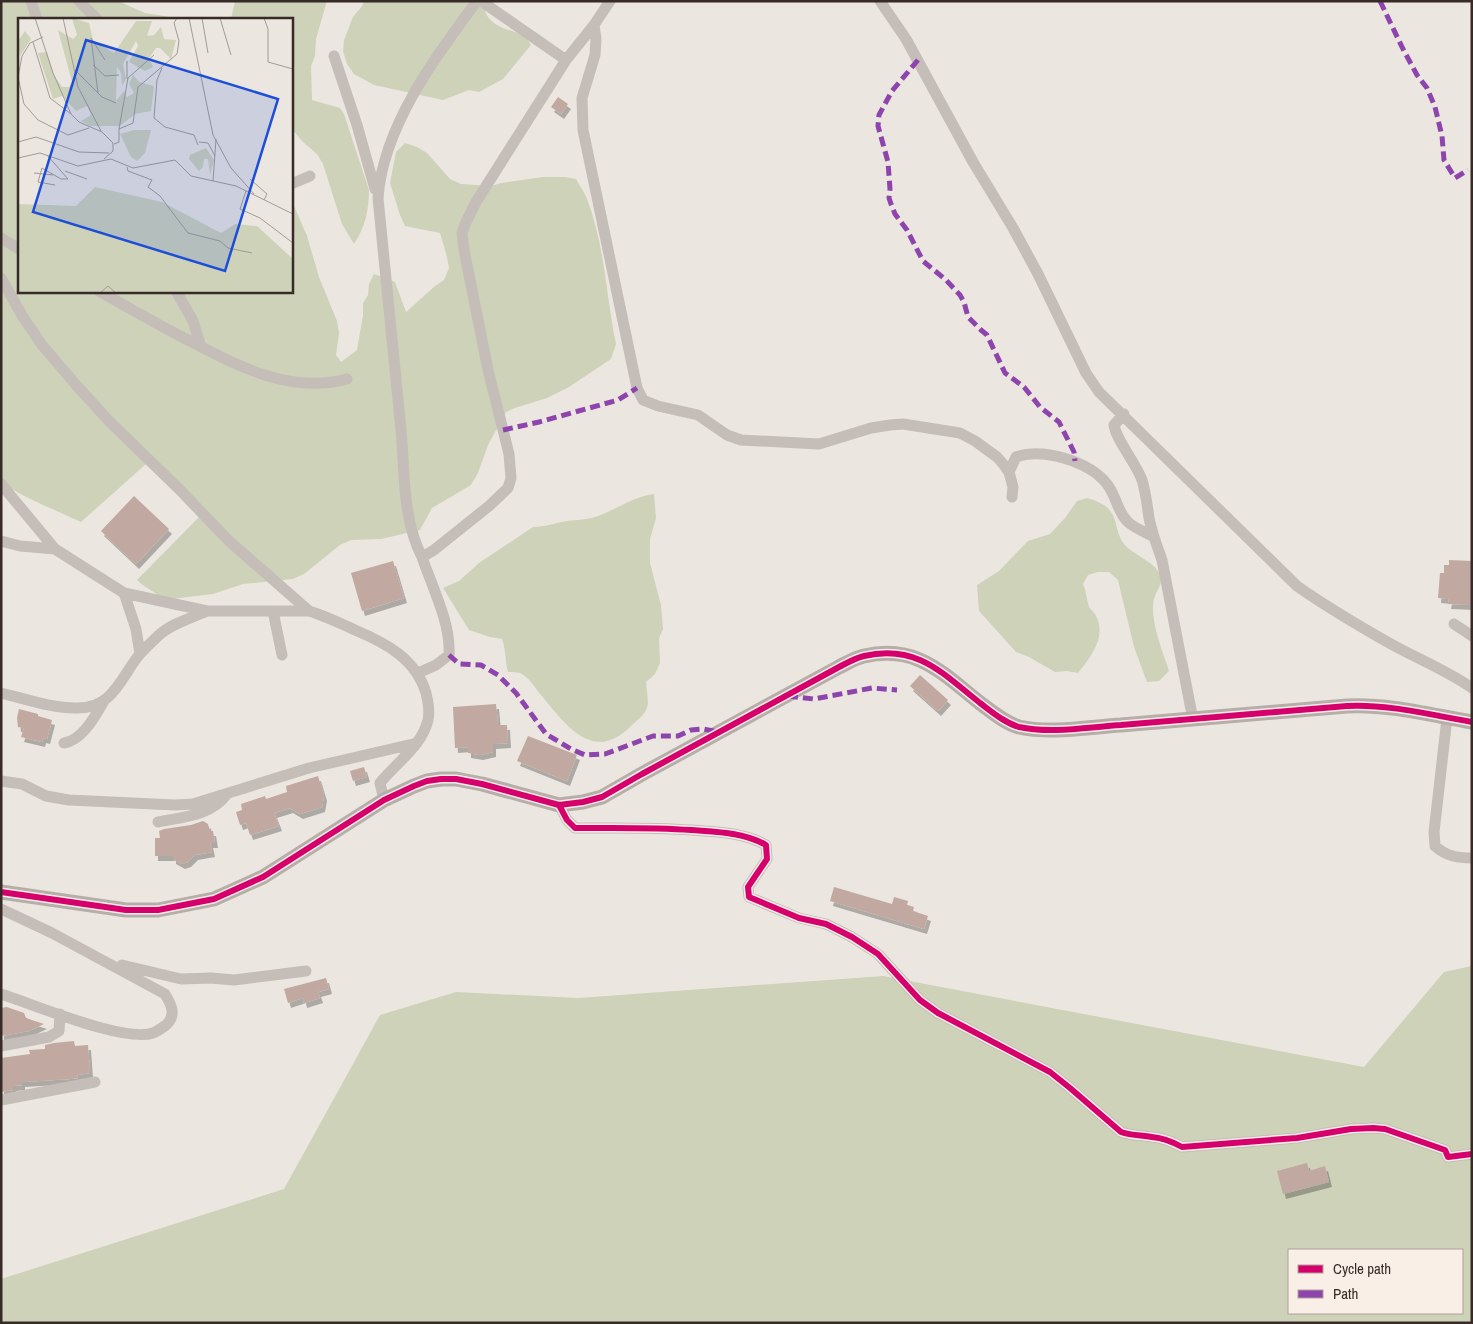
<svg xmlns="http://www.w3.org/2000/svg" width="1473" height="1324" font-family="'Archivo Narrow',sans-serif">
  <style>
    .green { fill: #ced2b9; fill-rule: evenodd }
    .building { fill: #c1a8a1; filter: url(#shadow) }
    .lines { fill: none; stroke-linecap: round; stroke-linejoin: round }
    .street { stroke: #c5bdb8; stroke-width: 11 }
    .secondary { stroke: #b6aea9; stroke-width: 15 }
    .quiet { stroke: #8e44ad; stroke-width: 5; stroke-dasharray: 10 5; stroke-linecap: butt }
    .cycleway-casing { stroke: #faefe6; stroke-width: 9 }
    .cycleway { stroke: #d6006c; stroke-width: 6 }
    .inset-road { fill: none; stroke: #a39b96; stroke-width: 1 }
    .view { fill: #1d4ed8; fill-opacity: 0.15; stroke: #1d4ed8; stroke-width: 2.5 }
    .inset-edge { fill: none; stroke: #362b27; stroke-width: 2.5 }
  </style>
  <defs>
    <filter id="shadow"><feDropShadow dx="3" dy="5" stdDeviation="0" flood-color="#0004"/></filter>
  </defs>
  <rect width="100%" height="100%" fill="#ece6e0"/>
  <path class="green" d="M1,1H118L145,13L183,19H19V291H291V199L307,236L319,277L337,321L339,333L336,355L341,362L357,350L363,315V303L368,295L369,284L374,274L395,282L406,312L435,286L444,280L449,268L447,257L440,233L405,226L400,215L390,183L396,152L405,143L417,147L427,153L450,179L461,184L491,186L501,183L543,177H565L576,179C579,186 585,192 587,199C605,246 606,296 616,344L611,359L569,387L547,398L515,408L506,412L488,445L478,473L471,485L432,508L420,530L381,539L351,540L340,545L304,574L293,579L243,584L213,594L163,600C155,591 145,588 137,580L200,516L146,464L81,522C54,509 25,499 1,482Z
    M235,1H327L316,39L315,56L311,66L312,100L340,108L344,114L369,190C369,209 365,228 354,244L342,224L323,164L317,154L303,142L291,128V19H231Z
    M364,1H483C484,6 485,13 488,17C501,34 521,27 531,45L503,79L479,92L469,90L443,100L374,85L354,74L347,64L343,51L344,40L353,17L362,6Z
    M654,494L656,518L650,539V563L661,605L663,629L659,638L660,663L655,674L646,682C649,711 651,708 629,728C592,763 565,724 541,695C535,688 529,677 520,673C516,672 512,672 508,672C505,661 506,650 502,639L490,637L469,630L443,588L459,581L479,563L533,527C545,527 555,523 567,521C577,520 592,519 601,515C620,507 634,497 654,494Z
    M1087,498C1127,509 1108,530 1128,548C1137,556 1157,564 1160,575C1163,584 1158,588 1155,596C1153,600 1153,607 1153,611C1154,631 1163,652 1169,671L1159,681L1147,682L1134,647L1118,580L1109,572H1098L1088,575L1083,584C1086,591 1087,600 1089,607C1091,610 1095,613 1096,616C1107,637 1090,658 1078,673L1067,671L1055,672L1029,657L1016,652L979,611L977,585L999,571L1028,541L1050,534L1065,518L1077,501Z
    M1472,966V1323H1V1279L284,1189L380,1015L456,992L579,998L883,976L1364,1067L1444,972ZM1289,1250H1462V1313H1289Z"/>
  <path class="building" d="M558,97L568,104L561,114L551,107Z
    M134,496L169,529L136,564L101,531Z
    M1449,560L1472,561V605L1448,604L1449,599L1438,598L1440,573H1444V565H1449Z
    M393,561L404,598L362,611L351,573Z
    M920,675L948,700L938,711L910,686Z
    M496,704L498,725H507L508,743L493,744V752L480,755L468,753V747L455,748L453,707Z
    M19,709L38,714V716L52,720L47,739L43,738L42,742L21,737L24,728L18,727L17,718Z
    M528,736L577,755L567,781L517,761Z
    M364,767L367,777L353,781L350,771Z
    M318,776L324,796L322,807L300,814L290,808L274,813L279,826L250,835L246,823L240,825L236,812L242,810L241,804L265,796L266,799L287,792L286,786Z
    M203,821L208,824L210,831H213L215,843H210L212,852L195,855L188,862L182,864L173,859V856H155V838H160L159,831L164,829L191,825Z
    M834,887L892,904L894,897L908,901L907,905L914,907L913,911L928,916L924,929L830,901Z
    M326,978L329,989L318,992L320,998L304,1003L303,998L288,1003L284,989Z
    M7,1007L24,1013L26,1018L44,1024L29,1031L1,1036V1008Z
    M74,1041L75,1046L88,1045L90,1073L77,1075L78,1078L70,1079L22,1082V1085L13,1086V1090L1,1092V1058L30,1054L29,1050L45,1049V1045L54,1043Z
    M1307,1163L1309,1171L1325,1166L1329,1182L1283,1194L1277,1171Z"/>
  <g class="lines">
    <path class="street" d="M31,1L37,19
      M79,1L97,19
      M481,1L566,60
      M880,1L906,39L973,162L1013,228L1038,274L1086,373L1099,392L1297,586C1327,607 1359,626 1391,644C1418,659 1446,670 1472,688
      M594,25L596,39L595,55L582,98L583,130L637,388L643,400L658,406L698,415L727,435L741,440L819,444L871,428L890,425L903,424L960,433L975,441L997,457L1004,465L1009,472L1013,487L1012,497
      M334,56L357,125L375,189
      M291,184L310,176
      M1,238L19,249
      M1,278L23,317L42,345L77,386L109,421L179,489L229,541L309,611
      M99,291C127,307 155,323 184,338C234,364 289,395 347,379
      M176,291L193,321L201,347
      M1124,414L1114,425C1117,442 1135,461 1142,480C1146,493 1147,505 1149,518C1152,533 1157,546 1162,560L1193,720
      M1009,472L1016,457C1043,447 1090,462 1107,484C1116,495 1117,511 1127,521C1133,528 1146,532 1154,537
      M1,484L55,549L124,593L207,611H309C325,616 340,623 355,630C386,643 416,659 426,693C428,701 430,711 428,720C422,746 396,763 380,783L384,800
      M1,541L20,546L55,549
      M422,557C402,518 405,472 401,430C394,352 386,275 378,198C383,127 435,57 477,1
      M124,593L136,629L140,654
      M273,611L282,655
      M1454,624L1472,636
      M418,673L436,665L449,655C451,623 432,587 422,557L434,550L489,506L508,488L511,478L509,454L488,370L464,250L462,233L466,222L476,202L566,60L594,25L610,1
      M1,693C26,699 51,708 76,708C114,709 121,676 140,654C146,647 153,641 159,635C172,623 192,618 207,611
      M1447,718L1434,832L1435,846C1446,856 1457,858 1472,858
      M64,743C83,740 95,716 104,701
      M1,781L22,784L46,796L69,800L175,805L193,804L309,768L417,743
      M559,805L567,820L575,828C614,828 652,827 691,830C716,832 743,832 766,845L767,859L748,887L749,897L799,918L826,924L852,937L878,954L920,1000L938,1013L1050,1072L1070,1088L1121,1132C1132,1136 1141,1135 1152,1137C1163,1138 1173,1142 1182,1147L1297,1138L1351,1129L1373,1128L1385,1129L1445,1150L1448,1157L1472,1154
      M158,822C182,817 211,816 227,794
      M1,909L52,933L165,994C171,1004 177,1015 166,1025C162,1028 158,1031 153,1033C124,1043 33,1004 1,994
      M122,965L181,979L211,978L234,980L306,971
      M1,1046L49,1037L59,1031L60,1014
      M1,1100L95,1082"/>
    <path class="secondary" d="M1,892L126,910H158L214,899L263,877L384,800L414,786L427,781L441,779H456L482,784L559,805L583,802L602,797L642,774L839,667C847,663 855,658 864,656C917,644 942,673 980,703C992,712 1005,723 1019,727C1051,734 1088,727 1121,725C1196,719 1272,712 1347,706C1390,704 1430,715 1472,722"/>
    <path class="quiet" d="M1380,1L1403,49L1417,75L1427,88L1435,107L1442,136L1444,160L1455,178L1468,170
      M918,60L892,91L879,115L878,126L888,162L890,189L889,198L891,204L895,214L907,230L923,261L946,280L960,295L964,302L968,317L981,330L987,335L1005,373L1024,387L1040,407L1059,422L1074,452L1075,461
      M503,430L539,422L618,400L637,388
      M449,655L459,664L481,665L498,675L516,693L546,734L571,749L585,755L605,754L653,736H678L691,730L703,729L718,732
      M788,696L814,699L872,688L897,690"/>
    <g class="cycleway-casing">
      <path id="cycleway" d="M559,805L567,820L575,828C614,828 652,827 691,830C716,832 743,832 766,845L767,859L748,887L749,897L799,918L826,924L852,937L878,954L920,1000L938,1013L1050,1072L1070,1088L1121,1132C1132,1136 1141,1135 1152,1137C1163,1138 1173,1142 1182,1147L1297,1138L1351,1129L1373,1128L1385,1129L1445,1150L1448,1157L1472,1154
        M1,892L126,910H158L214,899L263,877L384,800L414,786L427,781L441,779H456L482,784L559,805L583,802L602,797L642,774L839,667C847,663 855,658 864,656C917,644 942,673 980,703C992,712 1005,723 1019,727C1051,734 1088,727 1121,725C1196,719 1272,712 1347,706C1390,704 1430,715 1472,722"/>
    </g>
    <use href="#cycleway" class="cycleway"/>
  </g>
  <g transform="translate(18 18)">
    <rect width="275" height="275" fill="#ece6e0"/>
    <path d="M54,0L71,5L75,22L96,35L118,3H134L129,18L136,17L143,9L146,21L158,22L153,41L142,30H138L131,40L135,49L127,53L111,44L120,28L118,23L105,46L108,61L104,68L103,55L99,49L98,83L106,73L109,79L116,75L111,66L115,57L121,64L136,68L133,93L117,96L102,108H72L63,103L73,97L69,88L58,93L44,78L35,81L20,35L29,34L36,57L44,69H51L54,64L40,12L55,21L59,17ZM7,13L13,21L2,38L0,23ZM116,112H133L127,135L119,143L113,139L102,116ZM188,130L196,142L192,157L190,141H186L185,149L181,153L171,141L172,137ZM77,169L144,184L203,215L217,206L239,208L275,241V275H0V186L58,188Z" fill="#ced2b9"/>
    <path class="inset-road" d="M17,0L35,55L53,96L61,104L84,114L95,125V133L86,141M45,0L60,69L83,113M171,0L195,117L213,150L236,176M184,0L190,35M202,0L213,37M246,0L250,11V44L275,51M25,19L12,25L4,38L0,59L6,86L20,102L50,117L71,110M15,24L32,80L53,96M109,43V61M75,47L87,58L101,57M144,50L139,62L136,100L147,109L176,117L180,127M57,52L84,79L98,85M80,75L73,20L87,42M101,111L110,60L136,37M0,124L18,119L61,134L91,135M181,124L190,125L197,138M96,126L101,124V111L115,105L120,69L159,36L161,23L156,5L159,0M29,137L50,161H43L24,150L20,164L37,167M0,140L22,135L60,148L93,141L115,150L157,142L173,158L218,168L275,196M109,149L110,153L134,162L130,169L142,178L170,215L202,223L210,230L234,235M47,153L69,161M16,155L35,157M232,161L249,176L246,182M195,163L198,121M228,173L222,191L242,200L275,225M82,275L90,268L98,275"/>
    <path class="view" d="M68,22L260,81L207,253L15,194Z"/>
    <rect width="275" height="275" class="inset-edge"/>
  </g>
  <rect width="1473" height="1324" fill="none" stroke="#362b27" stroke-width="5"/>
  <rect x="1288" y="1249" width="175" height="65" fill="#faefe6" stroke="#aca19a"/>
  <rect x="1298" y="1265" width="25" height="8" fill="#d6006c" stroke="#aca19a"/>
  <text x="1333" y="1274" font-size="15" fill="#362b27">Cycle path</text>
  <rect x="1298" y="1290" width="25" height="8" fill="#8e44ad" stroke="#aca19a"/>
  <text x="1333" y="1299" font-size="15" fill="#362b27">Path</text>
</svg>
